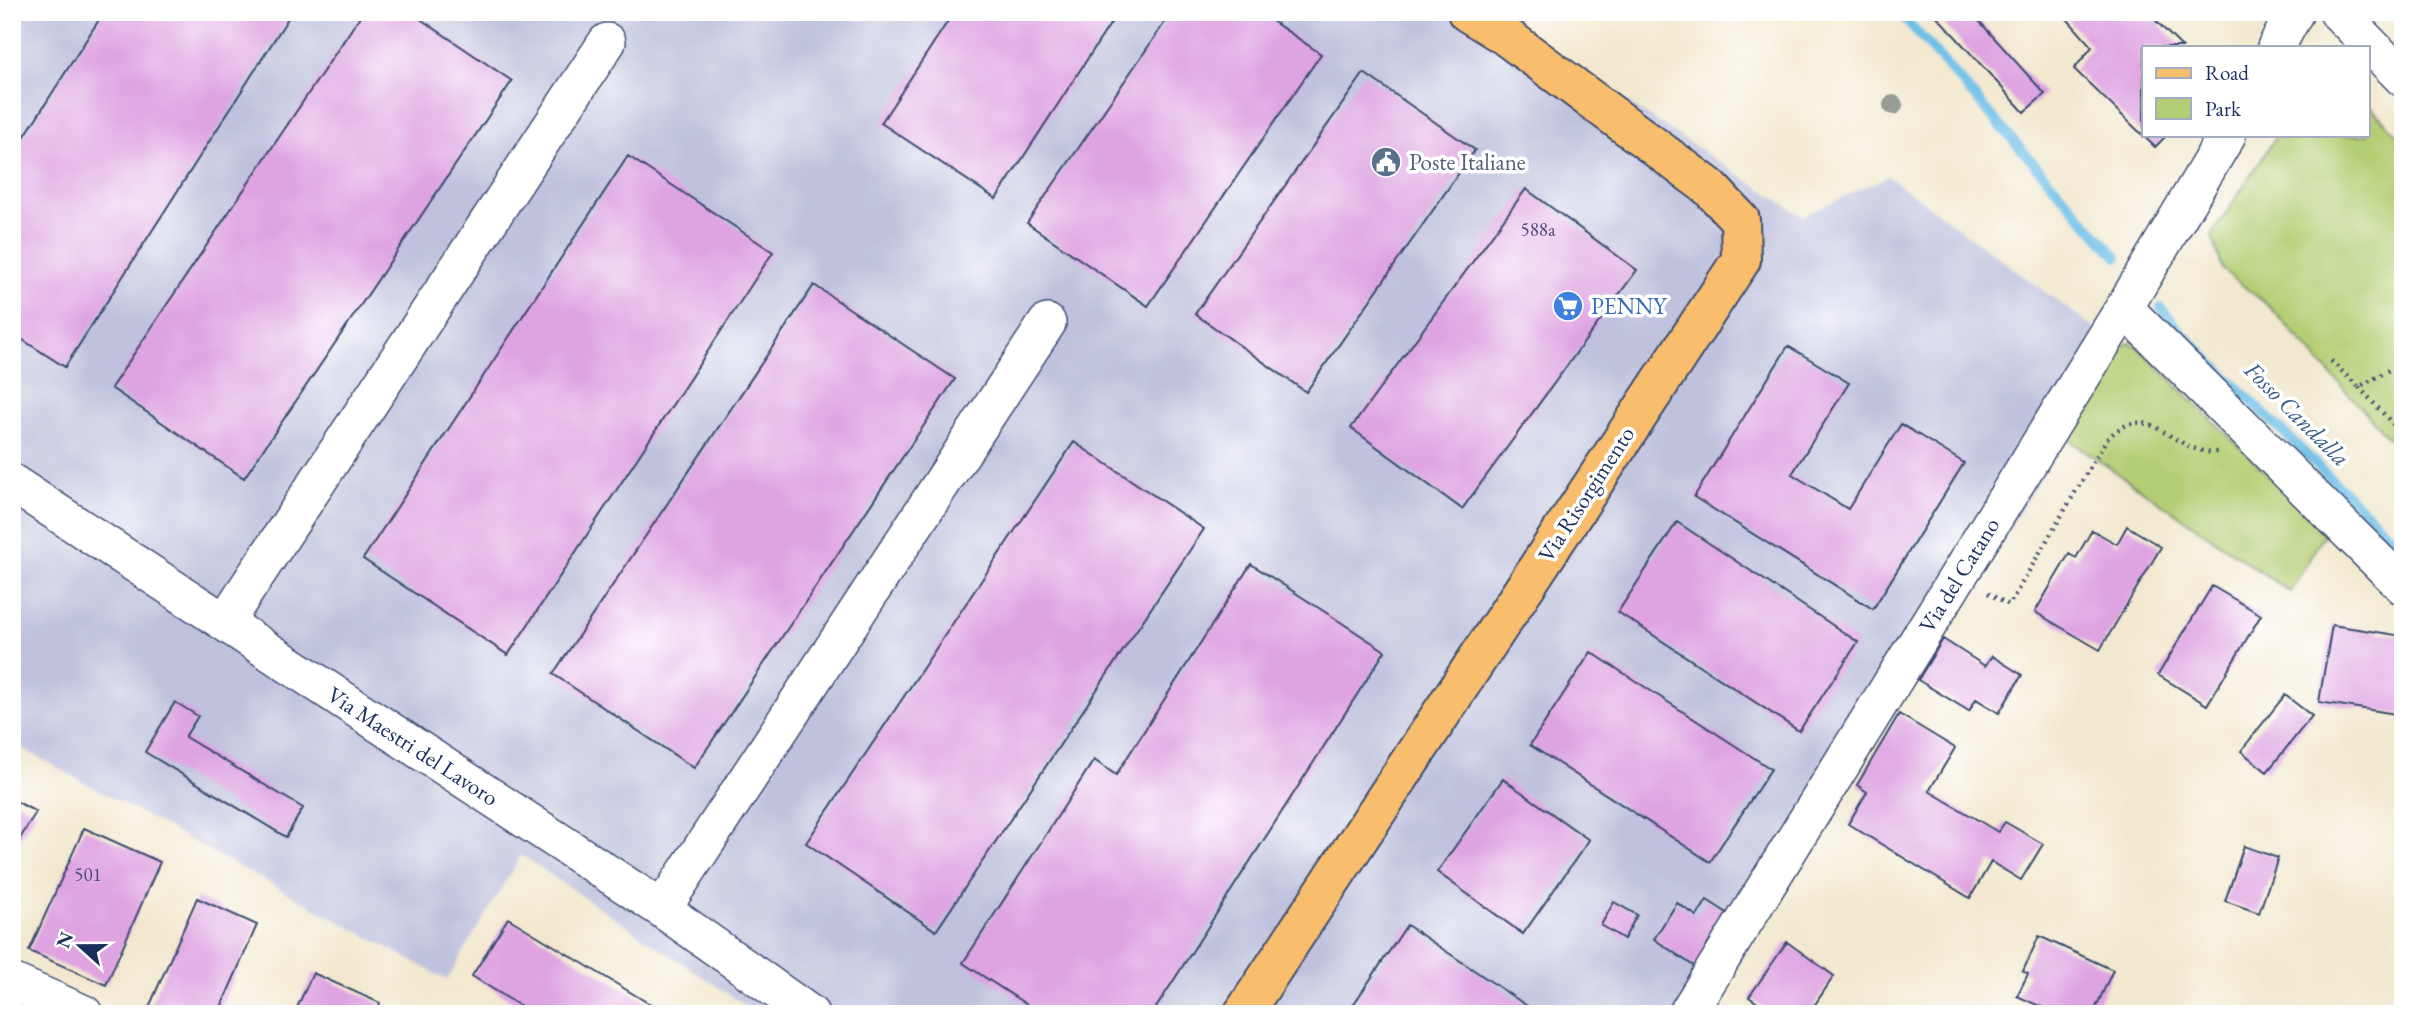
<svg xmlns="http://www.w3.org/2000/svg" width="2415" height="1026" font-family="'EB Garamond',serif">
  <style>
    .industrial { fill: #c0c2dd }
    .green { fill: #b4ce73; stroke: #687e68; stroke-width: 2 }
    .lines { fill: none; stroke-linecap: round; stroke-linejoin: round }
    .stream { stroke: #6dbfe8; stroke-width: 10 }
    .building { fill: #dea4e1 }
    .street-casing { stroke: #3b4b6f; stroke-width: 40 }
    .primary-casing { stroke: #3b4b6f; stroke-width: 42 }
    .path { stroke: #3b4b6f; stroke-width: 4.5; stroke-dasharray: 2 5; stroke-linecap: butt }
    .street { stroke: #fff; stroke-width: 37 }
    .primary { stroke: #f9be6d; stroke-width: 38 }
    .tree { fill: #959d94 }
    .labels { text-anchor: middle; stroke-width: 7; stroke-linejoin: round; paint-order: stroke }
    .number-label { font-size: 19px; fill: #4c4c7f }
    .service-label { font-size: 23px; fill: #4e5e75; stroke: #fff; text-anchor: start }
    .shop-label { font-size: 23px; fill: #366cbe; stroke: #fff; text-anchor: start }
    .street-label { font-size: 23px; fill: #1b2f5e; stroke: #fff }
    .water-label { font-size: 24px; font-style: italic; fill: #345a87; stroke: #fff }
  </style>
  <rect width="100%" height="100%" fill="#fff"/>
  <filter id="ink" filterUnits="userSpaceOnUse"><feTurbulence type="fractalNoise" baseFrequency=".0143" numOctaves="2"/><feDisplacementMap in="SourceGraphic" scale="14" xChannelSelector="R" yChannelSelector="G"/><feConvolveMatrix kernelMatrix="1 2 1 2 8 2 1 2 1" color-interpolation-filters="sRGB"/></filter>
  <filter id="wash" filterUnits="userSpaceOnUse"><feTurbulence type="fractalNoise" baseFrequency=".00686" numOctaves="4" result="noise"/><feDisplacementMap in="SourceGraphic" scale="28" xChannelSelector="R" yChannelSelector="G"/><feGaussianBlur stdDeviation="1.57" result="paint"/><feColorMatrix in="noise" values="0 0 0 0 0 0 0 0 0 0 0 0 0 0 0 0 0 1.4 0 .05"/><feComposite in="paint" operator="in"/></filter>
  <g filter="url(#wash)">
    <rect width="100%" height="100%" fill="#f2e8cf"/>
    <path class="industrial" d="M12,12H1488L1803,216L1888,176L2121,348L1707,1014H758L521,855L447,980L12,743Z"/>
    <path class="green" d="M2368,105L2403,140V454L2270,307L2223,270L2212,235L2277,135H2368Z
      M2129,343L2134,344L2326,531L2290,592L2065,437L2122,346Z"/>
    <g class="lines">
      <path class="stream" d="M1899,12L2117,257
        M2161,308L2184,335L2403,549"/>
    </g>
    <g id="blocks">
      <path class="building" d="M104,12H292L65,367L12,333V156Z
        M363,12H410L512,81L244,478L111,388Z
        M954,12H1118L996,199L881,123Z
        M1172,12H1259L1321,54L1148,306L1027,223Z
        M1933,12H1971L2045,94L2024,112Z
        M2061,12H2147L2182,47H2144V135H2167L2155,147L2074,69L2092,47Z
        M1364,73L1475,150L1306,392L1195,314Z
        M628,156L773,252L508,655L363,559Z
        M1526,189L1637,270L1462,509L1351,428Z
        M814,285L955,379L694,768L553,674Z
        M1788,346L1849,383L1792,474L1848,509L1901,424L1964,463L1873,609L1694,497Z
        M1074,442L1204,529L936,931L806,843Z
        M1677,522L1858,642L1799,731L1618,612Z
        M2127,526L2161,547L2100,650L2035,612L2069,554L2076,558L2092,530L2117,544Z
        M1251,564L1385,651L1152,1014H1041L963,963L1094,760L1116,775Z
        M2212,586L2261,615L2207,705L2158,675Z
        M2332,625L2403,636V715L2319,702Z
        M1943,639L1985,666L1992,656L2022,675L1999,713L1976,699L1969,711L1918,680Z
        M1591,652L1771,769L1710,862L1530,745Z
        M2285,695L2312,716L2267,772L2241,751Z
        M175,702L198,716L185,737L303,808L286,837L145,752Z
        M1899,714L1955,748L1929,791L1998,832L2005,822L2043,844L2021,880L1991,862L1970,898L1848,824L1867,792L1857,785Z
        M1503,779L1589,840L1523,934L1437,872Z
        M12,799L36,812L12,852Z
        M84,828L160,862L106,985L29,951Z
        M2244,846L2278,858L2259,913L2225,901Z
        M197,898L257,925L218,1014H146Z
        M1707,900L1735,918L1701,971L1654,939L1677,903L1697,916Z
        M1614,902L1637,915L1624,939L1601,925Z
        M508,918L653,1006L648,1014H533L472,976Z
        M1407,925L1539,1014H1347Z
        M2039,936L2113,970L2093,1014H2039L2042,1007L2017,996L2028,974L2023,971Z
        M1787,942L1834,976L1814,1006L1829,1014H1773L1749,997Z
        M313,973L380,1003L376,1014H294Z"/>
    </g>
  </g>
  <g filter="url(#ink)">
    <use href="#blocks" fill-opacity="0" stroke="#3b4b6f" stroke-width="2"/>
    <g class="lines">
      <g class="street-casing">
        <path id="street" d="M2338,12L2403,78
          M2276,47L2295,12
          M2124,308L2403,586
          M12,483L662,909L810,1014
          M225,622L607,42
          M662,909L1047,323
          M12,982L84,1014
          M1687,1014L2124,308L2227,135"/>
      </g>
      <g class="primary-casing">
        <path id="primary" d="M1243,1014L1741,260L1740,220L1709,187L1504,35L1467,12"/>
      </g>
      <path class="path" d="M2331,361L2359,387L2403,362
        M2359,387L2403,435
        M1988,593L2009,605L2106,440C2151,394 2169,455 2218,452"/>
      <use href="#street" class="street"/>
      <use href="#primary" class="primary"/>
    </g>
    <circle class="tree" cx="1893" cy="105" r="10"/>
  </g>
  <defs>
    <g id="civic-disc" transform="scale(1.575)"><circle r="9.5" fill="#5c6f8a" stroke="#fff"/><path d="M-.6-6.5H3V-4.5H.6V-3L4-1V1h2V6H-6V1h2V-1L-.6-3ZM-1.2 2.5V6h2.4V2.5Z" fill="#fff"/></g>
    <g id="supermarket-disc" transform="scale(1.575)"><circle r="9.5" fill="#3f7fe0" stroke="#fff"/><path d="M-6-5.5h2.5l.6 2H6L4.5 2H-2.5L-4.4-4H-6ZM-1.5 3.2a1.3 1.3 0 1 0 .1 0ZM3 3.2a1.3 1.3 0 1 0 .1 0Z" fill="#fff"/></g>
  </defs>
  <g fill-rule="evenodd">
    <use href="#civic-disc" x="1386" y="162"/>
    <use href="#supermarket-disc" x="1568" y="306"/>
  </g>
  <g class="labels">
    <g class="number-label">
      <text x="1538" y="236">588a</text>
      <text x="88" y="881">501</text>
    </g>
    <g class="service-label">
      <text x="1409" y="170">Poste Italiane</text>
    </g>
    <g class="shop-label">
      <text x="1591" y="314">PENNY</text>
    </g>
    <g class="street-label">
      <text transform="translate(1586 494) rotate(-57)" y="8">Via Risorgimento</text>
      <text transform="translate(1959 575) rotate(-58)" y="8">Via del Catano</text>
      <text transform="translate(413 746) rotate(33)" y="8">Via Maestri del Lavoro</text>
    </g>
    <g class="water-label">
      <text transform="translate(2297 414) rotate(45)" y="8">Fosso Candalla</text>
    </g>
  </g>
  <rect width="2415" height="1026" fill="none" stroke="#fff" stroke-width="42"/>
  <rect x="2142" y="46" width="228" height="91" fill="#ffffff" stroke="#a4acbf" stroke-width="2"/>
  <rect x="2156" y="68" width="35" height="10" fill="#f9be6d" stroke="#a4acbf" stroke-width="2"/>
  <text x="2205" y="80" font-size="21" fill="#1b2f5e">Road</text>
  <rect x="2156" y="98" width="35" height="21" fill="#b4ce73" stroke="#a4acbf" stroke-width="2"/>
  <text x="2205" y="116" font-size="21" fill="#1b2f5e">Park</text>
  <g transform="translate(80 946) rotate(291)" stroke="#ffffff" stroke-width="5" paint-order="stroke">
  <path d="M0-5L12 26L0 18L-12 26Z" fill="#1b2f5e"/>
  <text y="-10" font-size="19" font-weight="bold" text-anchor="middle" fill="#1b2f5e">N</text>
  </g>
</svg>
